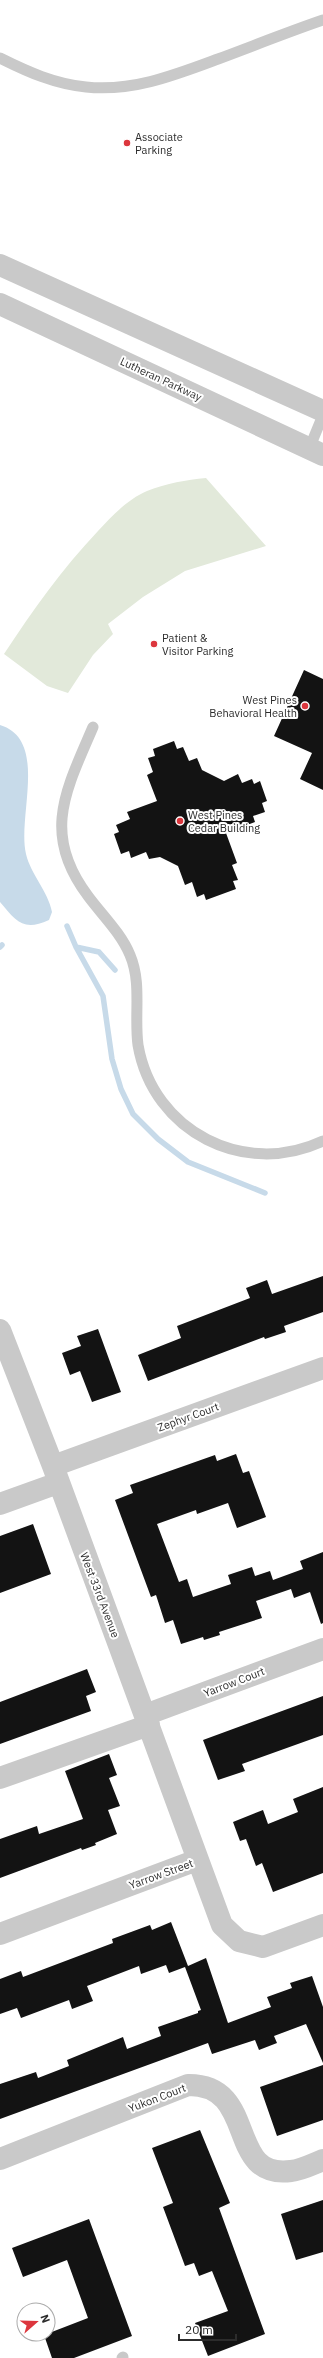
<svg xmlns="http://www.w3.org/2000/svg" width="323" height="2358" font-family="'IBM Plex Sans',sans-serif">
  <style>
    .green { fill: #e2e9da }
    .water { fill: #c7dae9 }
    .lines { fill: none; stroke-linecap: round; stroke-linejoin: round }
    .stream { stroke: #c7dae9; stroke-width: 5.5 }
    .building { fill: #131313 }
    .service { stroke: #c9c9c9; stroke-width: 11 }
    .minor { stroke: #c9c9c9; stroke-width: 22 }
    .poi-dot { fill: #dc363d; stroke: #fff; stroke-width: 1.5 }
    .labels { text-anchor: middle; stroke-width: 4; stroke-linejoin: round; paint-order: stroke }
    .poi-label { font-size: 11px; fill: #2c2c2c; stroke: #fff; text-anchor: start }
    .street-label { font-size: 11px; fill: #2c2c2c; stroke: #fff }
  </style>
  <rect width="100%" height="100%" fill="#fff"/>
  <path class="green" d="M206,478L266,546L185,571L143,597L108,624L113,634L93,655L68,693L47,686L4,654C33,610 62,569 98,531C112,516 128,499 147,491C167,483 186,480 206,478Z"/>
  <path class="water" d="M0,725C49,740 17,816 26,854C31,875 48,891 52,912L49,920C23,932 16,921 0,902Z"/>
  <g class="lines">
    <path class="stream" d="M67,926L76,947L103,996L112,1059L121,1089L133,1114L158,1139L188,1162L265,1193
      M0,947L2,945
      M76,947L99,952L115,970"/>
  </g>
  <path class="building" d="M304,670L323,679V790L300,779L312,753L274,736Z
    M174,741L177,749L183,747L189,761L197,758L202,770L224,781L238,774L242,783L252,779L254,784L260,781L267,801L262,803L265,812L253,816L255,822L226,833L237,863L232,865L238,880L233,881L236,889L206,900L204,894L197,897L192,882L185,885L178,866L160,857L149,859L146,852L131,858L129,851L121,854L114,834L119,832L116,825L130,819L127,812L157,801L147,775L153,772L148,758L155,756L153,749Z
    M323,1276V1312L284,1326L286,1332L265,1339L264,1337L148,1381L138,1355L181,1338L177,1326L250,1298L246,1288L267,1280L272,1294Z
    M98,1329L121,1392L92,1402L80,1371L70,1375L62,1353L81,1346L77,1336Z
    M236,1454L243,1473L249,1471L266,1517L237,1528L228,1503L197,1514L196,1510L157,1524L179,1582L187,1579L193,1597L231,1584L228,1575L252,1567L255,1576L270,1571L273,1580L303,1569L300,1561L323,1552V1623L321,1624L310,1592L294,1598L291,1589L256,1601L262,1618L219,1632L220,1635L204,1640L203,1637L181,1644L173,1620L165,1623L156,1595L151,1597L115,1500L133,1493L130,1485L215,1455L217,1461Z
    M33,1524L51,1574L0,1593V1536Z
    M87,1669L96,1692L86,1696L91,1711L0,1744V1702Z
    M323,1696V1735L242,1764L245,1771L218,1780L203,1740Z
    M109,1754L117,1775L109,1778L120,1806L108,1810L117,1834L95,1843L96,1845L82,1850L81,1848L0,1878V1839L37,1826L39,1834L83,1819L65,1771Z
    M323,1787V1873L273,1892L262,1863L256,1866L246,1839L240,1841L233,1822L263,1810L268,1824L298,1812L293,1799Z
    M171,1922L188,1966L206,1958L228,2023L271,2007L267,1997L292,1988L290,1983L312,1976L323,2007V2063L306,2024L274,2036L277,2043L259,2050L255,2040L212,2054L208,2043L0,2119V2084L36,2072L38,2078L69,2066L67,2060L123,2037L127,2049L161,2036L158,2027L198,2013V2011L201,2010L185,1967L169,1973L166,1965L141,1974L139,1966L87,1986L93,2001L72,2009L69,2000L21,2018L17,2008L0,2014V1979L21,1971L23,1977L113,1943L112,1939L150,1925L152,1930Z
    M323,2065V2120L277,2136L260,2087Z
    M200,2130L230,2203L219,2208L265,2334L208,2356L195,2323L228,2311L212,2271L199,2276L194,2263L185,2266L163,2207L173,2203L152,2148Z
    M323,2200V2252L296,2260L281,2214Z
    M89,2219L132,2336L74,2358H52L44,2335L88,2318L67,2260L23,2277L12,2248Z"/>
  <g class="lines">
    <path class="service" d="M0,58C28,72 55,84 86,87C132,92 175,75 218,59C253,46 288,32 323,20
      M309,449L323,415
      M93,727C66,790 41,834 88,896C102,915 121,933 130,955C142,983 134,1015 138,1045C153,1132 245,1178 323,1141
      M122,2358L123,2357"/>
    <path class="minor" d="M0,265L323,411
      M0,304L323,455
      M0,1330L53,1466L222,1925L239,1941L263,1947L323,1925
      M53,1466L323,1368
      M0,1504L58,1483
      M145,1715L323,1649
      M0,1778L149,1725
      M0,1934L197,1860
      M0,2159L188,2085C259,2084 225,2180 291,2171C301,2170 313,2164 323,2160"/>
  </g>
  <g class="poi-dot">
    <circle cx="127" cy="143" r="4"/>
    <circle cx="154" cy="644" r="4"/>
    <circle cx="305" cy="706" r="4"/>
    <circle cx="180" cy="821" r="4"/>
  </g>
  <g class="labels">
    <g class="poi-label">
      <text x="135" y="141">Associate<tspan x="135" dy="13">Parking</tspan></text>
      <text x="162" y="642">Patient &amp;<tspan x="162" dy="13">Visitor Parking</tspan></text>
      <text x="297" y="704" text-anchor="end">West Pines<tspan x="297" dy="13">Behavioral Health</tspan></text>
      <text x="188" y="819">West Pines<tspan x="188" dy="13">Cedar Building</tspan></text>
    </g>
    <g class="street-label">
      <text transform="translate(161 379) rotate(25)" y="4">Lutheran Parkway</text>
      <text transform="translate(188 1417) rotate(-20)" y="4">Zephyr Court</text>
      <text transform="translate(100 1595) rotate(69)" y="4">West 33rd Avenue</text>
      <text transform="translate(234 1682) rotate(-21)" y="4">Yarrow Court</text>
      <text transform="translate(161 1874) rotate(-20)" y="4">Yarrow Street</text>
      <text transform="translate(157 2098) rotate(-21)" y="4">Yukon Court</text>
    </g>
  </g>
  <g transform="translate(36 2322) rotate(70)"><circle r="19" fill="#ffffff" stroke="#ababab"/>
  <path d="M0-3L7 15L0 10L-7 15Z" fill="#dc363d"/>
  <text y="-6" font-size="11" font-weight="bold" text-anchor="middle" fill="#2c2c2c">N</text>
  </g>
  <path d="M179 2334v6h57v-6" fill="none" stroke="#2c2c2c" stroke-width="2"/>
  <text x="185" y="2334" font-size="12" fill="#2c2c2c" stroke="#ffffff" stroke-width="3" paint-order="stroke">20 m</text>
</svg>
